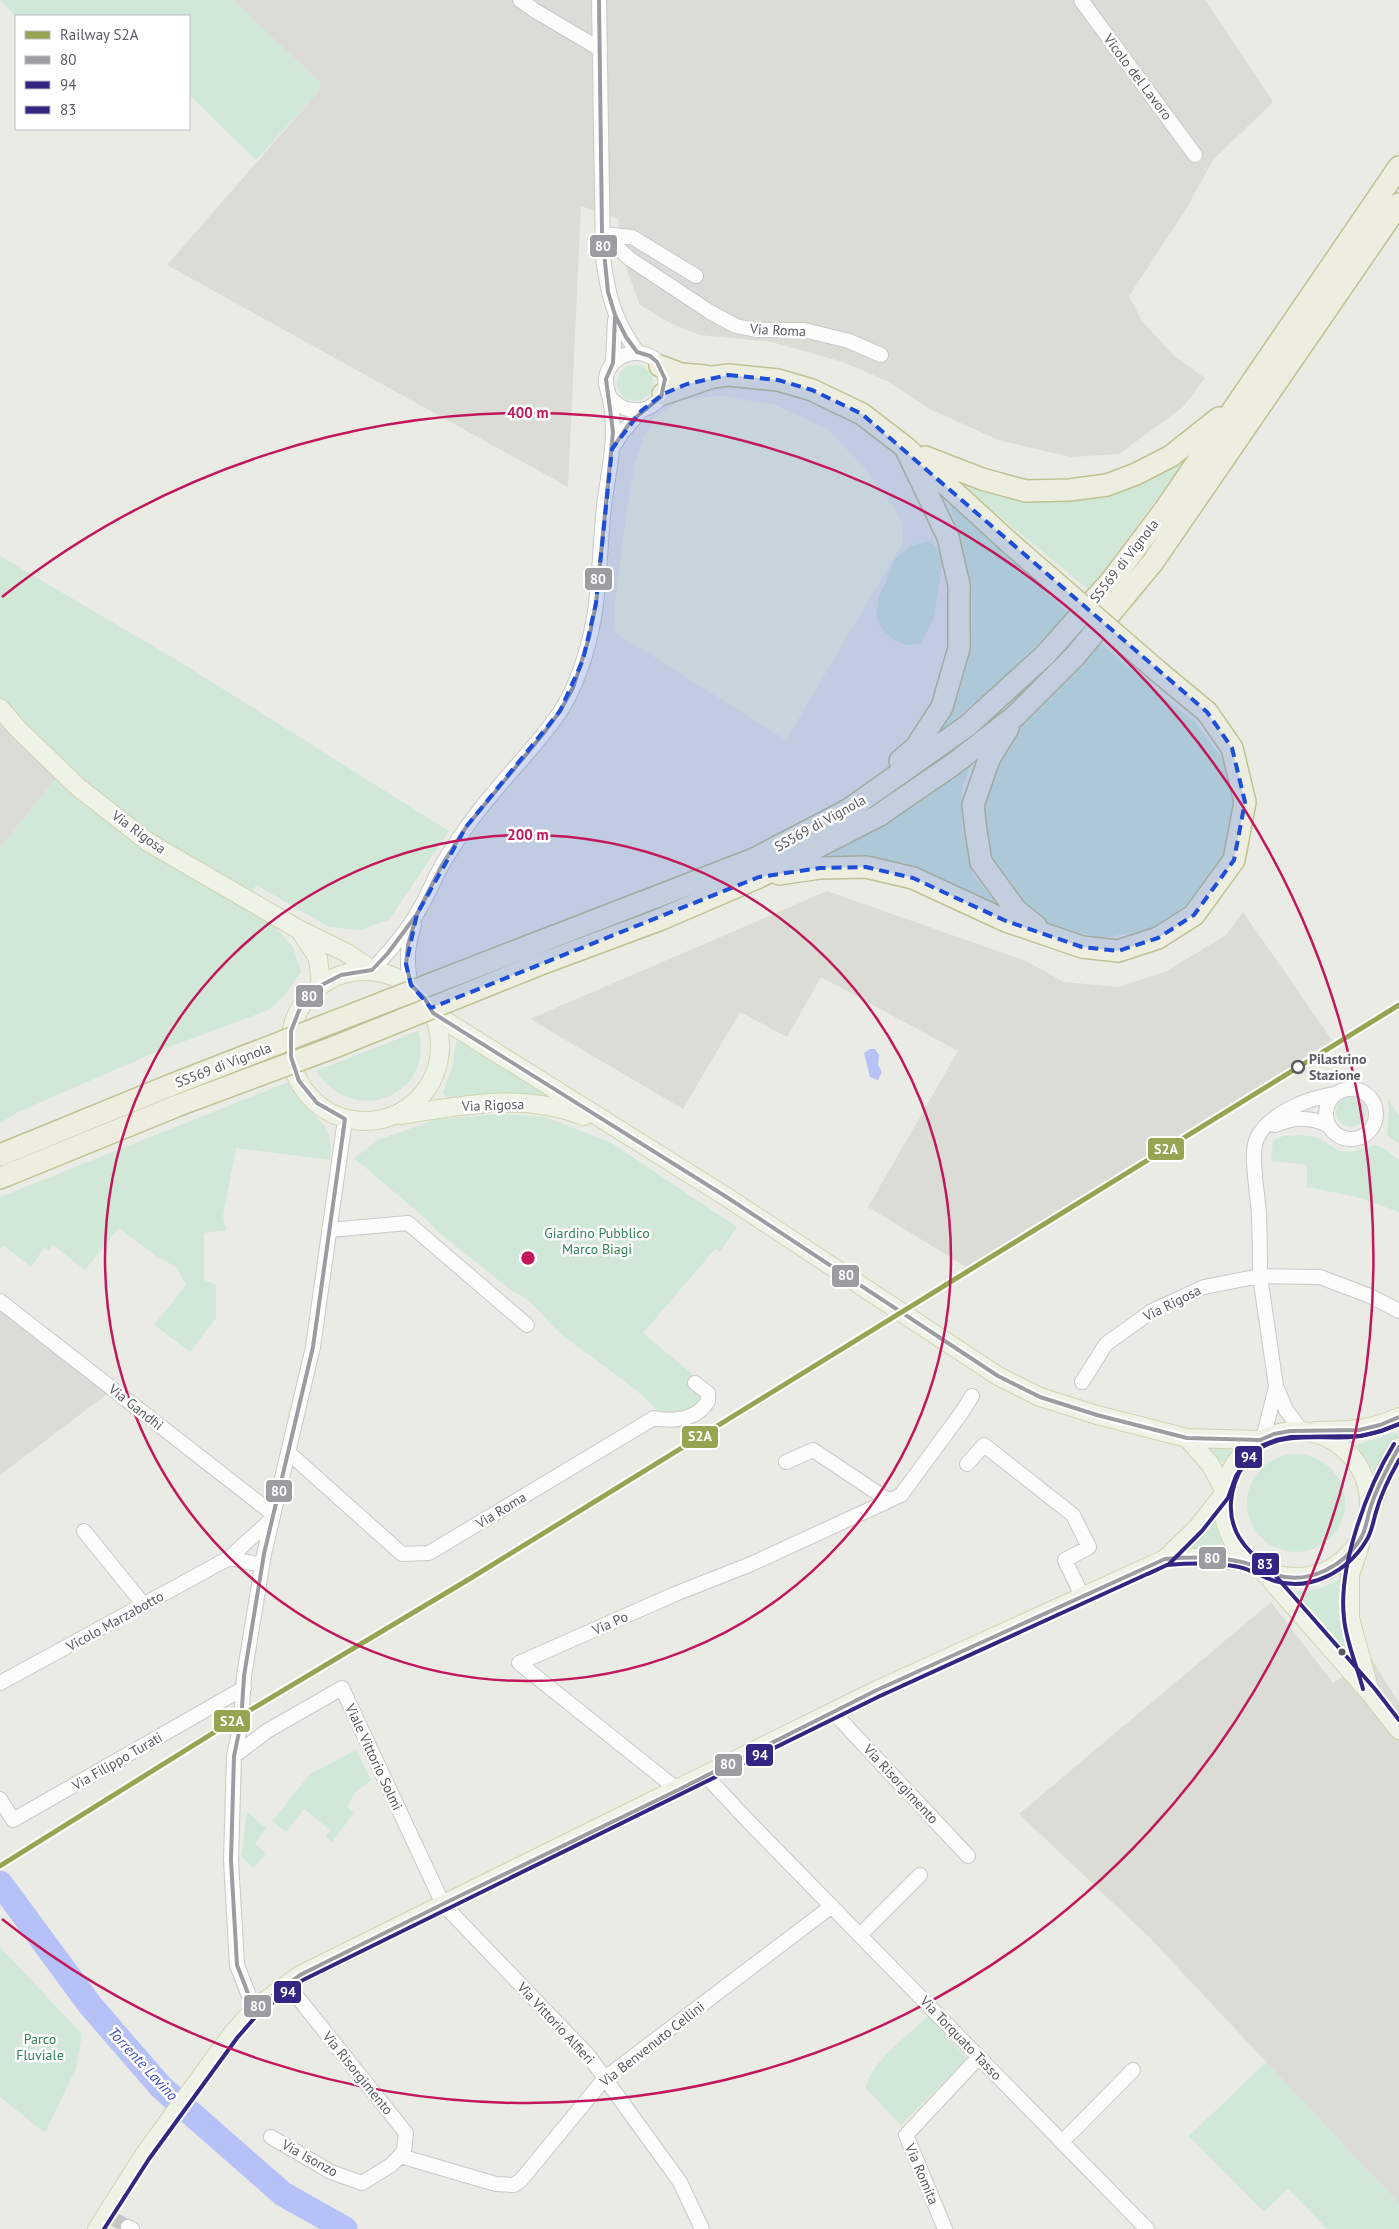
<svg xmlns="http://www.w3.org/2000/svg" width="1399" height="2229" font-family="'PT Sans',sans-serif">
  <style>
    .commercial { fill: #f2f6dd }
    .industrial { fill: #dbdcd6 }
    .green { fill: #d1e8d8 }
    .water { fill: #b6c2f7 }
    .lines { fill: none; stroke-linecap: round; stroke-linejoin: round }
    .river { stroke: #b6c2f7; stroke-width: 25 }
    .minor-tunnel { stroke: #c6c7c4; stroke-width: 14; stroke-dasharray: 14 7; stroke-linecap: butt }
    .minor-casing { stroke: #c8c9c8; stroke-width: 16 }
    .major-casing { stroke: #cfd3b2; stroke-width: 20 }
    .highway-casing { stroke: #bec292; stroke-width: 24 }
    .minor { stroke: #fcfcfb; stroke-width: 14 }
    .major { stroke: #eff2e7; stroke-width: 18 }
    .highway { stroke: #edeee0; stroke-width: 21 }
    .highway-bridge-casing { stroke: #bec292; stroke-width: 24; stroke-linecap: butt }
    .highway-bridge { stroke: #edeee0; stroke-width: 21 }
    .bus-1-casing { stroke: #fff; stroke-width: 8 }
    .bus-2-casing { stroke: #fff; stroke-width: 8 }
    .bus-3-casing { stroke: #fff; stroke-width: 8 }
    .bus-1 { stroke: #9c9da1; stroke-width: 4 }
    .bus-2 { stroke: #312783; stroke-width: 4 }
    .bus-3 { stroke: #312783; stroke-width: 4 }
    .rail-1-casing { stroke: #fff; stroke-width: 9 }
    .rail-1 { stroke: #96a552; stroke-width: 5 }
    .marked { fill: #1d4ed8; fill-opacity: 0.2; stroke: #1d4ed8; stroke-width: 4; stroke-dasharray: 10 6; stroke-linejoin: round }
    .ring { fill: none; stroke: #c2185b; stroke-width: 2.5 }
    .stop-dot { fill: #fff; stroke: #5a5b63; stroke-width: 2.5 }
    .bus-dot { fill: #5a5b63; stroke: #fff; stroke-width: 2 }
    .labels { text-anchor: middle; stroke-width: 5; stroke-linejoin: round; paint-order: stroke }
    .street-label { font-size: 14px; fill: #5a5b63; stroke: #fff }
    .stop-label { font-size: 14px; font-weight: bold; fill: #5a5b63; stroke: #fff; text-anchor: start }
    .park-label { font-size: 14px; fill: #328356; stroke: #fff }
    .water-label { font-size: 15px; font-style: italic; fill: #404cc5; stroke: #fff }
    .centre { fill: #c2185b; stroke: #fff; stroke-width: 2.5 }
    .ring-label { font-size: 15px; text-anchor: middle; font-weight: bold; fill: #c2185b; stroke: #fff; stroke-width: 5; stroke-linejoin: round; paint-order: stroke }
    .line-badge { stroke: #fff; stroke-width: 2 }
    .badge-label { font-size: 14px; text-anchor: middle; font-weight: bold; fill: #fff }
  </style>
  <rect width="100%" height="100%" fill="#eaebe5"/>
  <path class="commercial" d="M721,396L775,405L827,429L862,465L894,507L902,523L903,542L786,740L616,633L614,612L627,510L635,463L643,438L655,417L680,400Z"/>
  <path class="industrial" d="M233,0H1205L1273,102L1213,160L1185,211L1129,296L1142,321L1174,356L1205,378L1183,407L1119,454L1071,457L998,440L932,410L889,382L843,362L772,342L700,335L672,324L640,305L627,270L618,219L581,206L568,487L167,265L317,93L321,84Z
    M0,712L58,776L0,848Z
    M827,891L1026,961L1064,982L1118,987L1167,971L1226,935L1243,912L1334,1043L1188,1138L973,1271L868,1207L958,1051L821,977L787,1037L740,1012L683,1109L530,1019Z
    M0,1299L119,1385L0,1475Z
    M1271,1602L1333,1683L1371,1658L1399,1703V2204L1150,1938L1019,1814Z"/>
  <path class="green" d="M0,0H233L321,84L317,93L256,160L189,95V16L16,17Z
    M617 383a18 18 0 1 1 36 0a18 18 0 1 1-36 0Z
    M1191,453L1089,590L963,486L990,493L1044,500Z
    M947,499L1068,613L1005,677L936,735C949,705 965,674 970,641C977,593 964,542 947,499Z
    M931,541L940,552L942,568L933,621L920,644L906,645L894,640L882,629L876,616L879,597L895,559L910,546Z
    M0,556L180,662L449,831L389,920L359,930L329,927L256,885L247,905L275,927L293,947L301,971L285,995L269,1010L161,1050L18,1112L0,1123V848L58,776L0,712Z
    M1101,644L1195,723L1222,758L1233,805L1224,856L1194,899L1153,929L1102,938L1051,926L1017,902L990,857L981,814L991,773L1009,739Z
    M973,759L962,788V829L974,877L1007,914L817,863C871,832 923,797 973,759Z
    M418,1031C436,1093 355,1130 316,1071Z
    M459,1040H464L543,1091L542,1095L447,1098L443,1092L452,1068L456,1043Z
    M288,1082C292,1088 296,1096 301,1102C320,1122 335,1127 330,1160L236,1148L223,1216L226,1230L204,1233V1280L216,1285V1318L190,1352L154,1325L186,1285L176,1267L156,1256L119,1228L85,1270L53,1245L49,1250L44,1248L31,1267L4,1246L0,1249V1197Z
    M1336 1112a15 15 0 1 1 30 0a15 15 0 1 1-30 0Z
    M1387,1098L1399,1116V1144L1387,1135L1389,1109Z
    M499,1114L545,1117L610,1142L737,1227L720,1252L715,1249L643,1333L701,1381L700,1401C689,1412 676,1413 661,1415C633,1382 594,1361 560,1333C543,1319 535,1300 512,1291L437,1231L425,1218L354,1158L380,1139L438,1119Z
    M1303,1135L1319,1138L1339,1151L1353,1152L1375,1145L1385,1149L1399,1160V1212L1357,1197L1307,1187V1165L1271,1161L1273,1141L1283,1136Z
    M1392,1433L1397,1434V1440L1376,1474L1356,1445Z
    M1204,1446L1229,1448L1232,1451C1230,1457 1224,1464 1217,1464Z
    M1247 1503a49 49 0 1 1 98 0a49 49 0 1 1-98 0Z
    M1214,1520L1218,1534L1226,1551L1186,1548Z
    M1344,1577L1342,1621L1343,1638L1351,1663L1346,1662L1292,1591C1312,1592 1327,1587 1344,1577Z
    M356,1750L371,1780L355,1793L347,1806L354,1813L332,1842L325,1837L330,1830L304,1809L286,1832L272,1821L310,1774Z
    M247,1812L266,1828L255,1844L266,1853L254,1868L241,1857Z
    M0,1947L82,2034L76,2068L45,2133L0,2097Z
    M928,2016L967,2059L901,2125L866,2089C867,2065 911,2033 928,2016Z
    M1266,2062L1399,2204V2229H1327L1288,2189L1264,2212L1189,2136Z"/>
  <path class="water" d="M870,1049H875L879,1055L878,1065L882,1072L878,1080L870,1077L864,1053Z"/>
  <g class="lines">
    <path class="river" d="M0,1883L90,2005L161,2087L283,2194L345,2229"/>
    <path class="minor-tunnel" d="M114,2219L128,2227"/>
    <g class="minor-casing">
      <path id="minor" d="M520,0L534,10L600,49
        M599,0L603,257C608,297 614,319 637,352
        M1081,0L1195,155
        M602,234L630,259L710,312L736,326L756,330H804L849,341L881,355
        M602,234L632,237L696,276
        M613,363L615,320
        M613,447L621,434L641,411
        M372,970C388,953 404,935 416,915C426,900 432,883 441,867C448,854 457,841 466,828C494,787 532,753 560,712C578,684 588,650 594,618C600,581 600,543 604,506C607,481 613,456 613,432C613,420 612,409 610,398C608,392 605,385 606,378C610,352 645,344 660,365C681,397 636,430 609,396
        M411,985C406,963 407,947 414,925
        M1326 1114a25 25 0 1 1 50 0a25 25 0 1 1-50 0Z
        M1335,1094C1309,1098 1269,1113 1257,1138C1249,1154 1259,1198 1259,1218C1260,1237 1260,1256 1260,1276L1320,1277L1370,1296L1399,1311
        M1275,1125C1294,1117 1311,1116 1329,1126
        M329,1230L408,1223L527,1325
        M0,1301L273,1514
        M1082,1382L1106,1344L1152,1311L1204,1287L1260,1276L1276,1386L1286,1410L1302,1431
        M1263,1439L1276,1387
        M289,1453L402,1554L429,1553L654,1418C674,1422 697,1420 708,1401V1393L695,1383
        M786,1462L813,1450L888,1500
        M967,1464L984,1445L1073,1515L1089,1547L1065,1560L1082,1596
        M84,1531L144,1605
        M262,1565L229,1558L272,1519
        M0,1683L229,1558
        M834,1713L968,1856
        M234,1756L267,1731L342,1688L443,1904L588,2055L680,2182L702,2229
        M706,1776L750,1823L1147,2229
        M678,1790L519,1663L675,1594L751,1564L901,1495L962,1412L972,1396
        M0,1799L13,1820L244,1688
        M860,1935L920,1875
        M254,2009L237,1965L231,1860L234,1756L241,1723L244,1676L264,1554L313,1347L345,1119
        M271,2137L331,2172L362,2183L391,2165L400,2156L404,2150L406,2133L295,1994
        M1062,2142L1133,2070
        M400,2156L496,2184L514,2185L521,2180L605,2078L832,1906
        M128,2227L132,2229
        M945,2229L906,2135L979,2057"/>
    </g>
    <g class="major-casing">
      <path id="major" d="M0,708L17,728L78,787L148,842L298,929L347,953L372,970
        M301,932L318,958L321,984
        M290 1046a75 75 0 1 1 150 0a75 75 0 1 1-150 0Z
        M433,1013L725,1196L998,1376L1040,1397L1097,1415L1187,1438L1260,1440
        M401,1115C464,1105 522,1092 584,1116
        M1223 1504a73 73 0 1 1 146 0a73 73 0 1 1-146 0Z
        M1316,1431C1350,1430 1368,1431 1399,1417
        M1187,1438L1210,1464L1225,1491
        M1372,1505L1387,1467L1399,1447
        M1360,1545L1350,1575V1618L1369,1688
        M1165,1559L1198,1527L1223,1495
        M1263,1571L1370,1693L1399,1730
        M97,2229L144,2155L232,2034L254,2009L300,1975L877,1690L1165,1559C1195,1556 1221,1558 1251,1563"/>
    </g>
    <g class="highway-casing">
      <path id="highway" d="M660,366L681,374L705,376
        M663,394L713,377L728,375L778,380L812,390L862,414L905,447L1012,545
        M925,457L982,479L1026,491L1069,490L1107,485L1136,474L1171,456L1219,418
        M1008,728L989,759L973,805L976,831L981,862L1016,910L1036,926
        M900,761L916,747L942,707L959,648V585L948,537L905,447
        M779,874L820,868L866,867L913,878L1006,921L1082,947L1118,951L1158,938L1194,915L1234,860L1245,802L1232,748L1207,712L1160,673
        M529,946L754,859L848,810L967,726L1045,655L1111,581L1166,508L1399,167
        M538,965L659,920L759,877L878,816L955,763L1014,717L1075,656L1153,562L1399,204
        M0,1155L171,1085
        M0,1178L179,1105"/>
    </g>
    <use href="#minor" class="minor"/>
    <use href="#major" class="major"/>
    <use href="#highway" class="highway"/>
    <g class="highway-bridge-casing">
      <path id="highway-bridge" d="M1012,545L1160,673
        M171,1085L529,946
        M179,1105L332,1048L538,965"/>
    </g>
    <use href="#highway-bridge" class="highway-bridge"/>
    <g class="bus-1-casing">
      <path id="bus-1" d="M599,0L602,232L608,292L615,315L626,337L637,352L650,356L657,362L665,379L661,397L631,421L612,449
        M615,317L613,363L606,379L613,432L596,603L589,638L573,688L560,711L543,734L466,827L442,865L417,914L388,953L372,970L341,975L316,988L300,1008L291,1031V1057L299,1081L317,1103L345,1119L313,1347L264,1554L244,1676L241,1723L234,1756L231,1860L237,1965L254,2009L300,1975L443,1904L678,1790L877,1690L1165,1559C1189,1557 1213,1556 1237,1561C1252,1563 1263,1571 1276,1575C1309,1585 1344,1566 1361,1538C1366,1529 1367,1519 1370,1509C1377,1487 1388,1467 1399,1447
        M417,914L408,945L406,964L411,985L425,999L433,1013L725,1196L998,1376L1040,1397L1097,1415L1187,1438L1260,1440L1274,1434L1290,1431L1359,1430L1380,1425L1399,1417"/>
    </g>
    <g class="bus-2-casing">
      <path id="bus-2" d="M1148,1574L1169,1564L1202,1531L1228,1498L1236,1476L1247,1459L1263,1445L1276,1440L1291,1437L1360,1436L1382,1431L1399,1424
        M104,2229L149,2159L237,2038L258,2014L303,1980L880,1696L1167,1565C1191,1563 1215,1562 1239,1567C1252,1570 1262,1577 1275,1581C1310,1592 1348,1571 1366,1541C1372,1532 1373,1522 1376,1512C1381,1494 1390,1476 1399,1460"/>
    </g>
    <g class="bus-3-casing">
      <path id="bus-3" d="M1399,1424C1383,1430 1369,1436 1351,1437C1313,1440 1268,1427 1243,1466C1236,1477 1232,1489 1231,1502C1229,1530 1244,1549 1266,1565L1375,1689L1399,1720
        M1363,1689C1357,1666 1346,1642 1344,1618C1338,1566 1367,1488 1394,1444"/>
    </g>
    <use href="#bus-1" class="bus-1"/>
    <use href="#bus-2" class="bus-2"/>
    <use href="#bus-3" class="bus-3"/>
    <g class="rail-1-casing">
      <path id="rail-1" d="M0,1866L242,1715L471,1578L1399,1005"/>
    </g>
    <use href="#rail-1" class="rail-1"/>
  </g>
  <path class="marked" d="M728,375L778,380L812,390L862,414L1207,712L1232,748L1245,802L1234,860L1194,915L1158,938L1118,951L1082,947L1006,921L913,878L866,867L820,868L759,877L431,1008L411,985L406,964L417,914L466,827L560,711L583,660L596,603L612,449L641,411L663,394L687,384Z"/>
  <g class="ring">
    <circle cx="528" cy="1258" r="423"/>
    <path d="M2 597A845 845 0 1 1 2 1919"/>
  </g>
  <circle class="stop-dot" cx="1298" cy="1067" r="6"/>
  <circle class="bus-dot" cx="1342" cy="1652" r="4.5"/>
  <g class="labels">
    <g class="street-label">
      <text transform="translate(1138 77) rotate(53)" y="5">Vicolo del Lavoro</text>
      <text transform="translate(778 330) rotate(3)" y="5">Via Roma</text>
      <text transform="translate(1124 561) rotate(-52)" y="5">SS569 di Vignola</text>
      <text transform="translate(820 823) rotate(-29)" y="5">SS569 di Vignola</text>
      <text transform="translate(139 832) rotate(36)" y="5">Via Rigosa</text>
      <text transform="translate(223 1065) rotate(-21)" y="5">SS569 di Vignola</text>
      <text transform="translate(493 1105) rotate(-2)" y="5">Via Rigosa</text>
      <text transform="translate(1172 1303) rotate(-27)" y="5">Via Rigosa</text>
      <text transform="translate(136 1407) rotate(38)" y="5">Via Gandhi</text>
      <text transform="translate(501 1510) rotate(-31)" y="5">Via Roma</text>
      <text transform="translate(115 1621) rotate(-29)" y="5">Vicolo Marzabotto</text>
      <text transform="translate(610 1623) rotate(-24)" y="5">Via Po</text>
      <text transform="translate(374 1757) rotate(65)" y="5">Viale Vittorio Solmi</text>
      <text transform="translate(117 1761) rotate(-30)" y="5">Via Filippo Turati</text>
      <text transform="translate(901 1784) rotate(47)" y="5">Via Risorgimento</text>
      <text transform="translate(556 2023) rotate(47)" y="5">Via Vittorio Alfieri</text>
      <text transform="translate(961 2038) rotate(46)" y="5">Via Torquato Tasso</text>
      <text transform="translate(652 2044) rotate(-38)" y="5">Via Benvenuto Cellini</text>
      <text transform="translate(358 2073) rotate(51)" y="5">Via Risorgimento</text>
      <text transform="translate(310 2158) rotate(29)" y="5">Via Isonzo</text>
      <text transform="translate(922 2174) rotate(67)" y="5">Via Romita</text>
    </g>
    <g class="stop-label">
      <text x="1309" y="1064">Pilastrino<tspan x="1309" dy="16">Stazione</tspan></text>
    </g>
    <g class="park-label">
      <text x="597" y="1238">Giardino Pubblico<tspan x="597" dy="16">Marco Biagi</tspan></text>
      <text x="40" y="2044">Parco<tspan x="40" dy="16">Fluviale</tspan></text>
    </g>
    <g class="water-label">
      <text transform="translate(143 2064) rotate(47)" y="5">Torrente Lavino</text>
    </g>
  </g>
  <circle cx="528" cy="1258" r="8" class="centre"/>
  <g class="ring-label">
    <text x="528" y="418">400 m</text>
    <text x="528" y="840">200 m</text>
  </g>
  <g class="line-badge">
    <rect x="589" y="234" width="29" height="24" rx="5" fill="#9c9da1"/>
    <rect x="584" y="567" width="29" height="24" rx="5" fill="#9c9da1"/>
    <rect x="295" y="984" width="29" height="24" rx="5" fill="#9c9da1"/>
    <rect x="1147" y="1137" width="38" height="24" rx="5" fill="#96a552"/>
    <rect x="831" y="1264" width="29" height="24" rx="5" fill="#9c9da1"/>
    <rect x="681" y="1425" width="38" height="24" rx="5" fill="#96a552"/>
    <rect x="1234" y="1445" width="29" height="24" rx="5" fill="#312783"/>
    <rect x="265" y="1479" width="28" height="24" rx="5" fill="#9c9da1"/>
    <rect x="1198" y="1546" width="29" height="24" rx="5" fill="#9c9da1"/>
    <rect x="1251" y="1552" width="29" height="24" rx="5" fill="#312783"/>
    <rect x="213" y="1709" width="38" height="24" rx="5" fill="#96a552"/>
    <rect x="745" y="1743" width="29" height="24" rx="5" fill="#312783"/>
    <rect x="714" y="1753" width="29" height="24" rx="5" fill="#9c9da1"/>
    <rect x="273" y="1980" width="29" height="24" rx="5" fill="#312783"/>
    <rect x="243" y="1994" width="29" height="24" rx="5" fill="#9c9da1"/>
  </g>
  <g class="badge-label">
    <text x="603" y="251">80</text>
    <text x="598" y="584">80</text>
    <text x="309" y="1001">80</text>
    <text x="1166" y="1154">S2A</text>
    <text x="846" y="1280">80</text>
    <text x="700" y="1441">S2A</text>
    <text x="1249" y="1462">94</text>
    <text x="279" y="1496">80</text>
    <text x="1212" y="1563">80</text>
    <text x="1265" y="1569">83</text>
    <text x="232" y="1726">S2A</text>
    <text x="760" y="1760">94</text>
    <text x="728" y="1769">80</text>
    <text x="288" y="1997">94</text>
    <text x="258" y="2011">80</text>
  </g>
  <rect x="15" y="15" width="175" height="115" fill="#ffffff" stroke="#bdbdc1"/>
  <rect x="25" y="31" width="25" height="8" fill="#96a552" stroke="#bdbdc1"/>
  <text x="60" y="40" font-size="15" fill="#5a5b63">Railway S2A</text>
  <rect x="25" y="56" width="25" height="8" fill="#9c9da1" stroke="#bdbdc1"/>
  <text x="60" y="65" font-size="15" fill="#5a5b63">80</text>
  <rect x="25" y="81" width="25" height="8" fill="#312783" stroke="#bdbdc1"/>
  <text x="60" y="90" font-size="15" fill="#5a5b63">94</text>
  <rect x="25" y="106" width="25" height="8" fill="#312783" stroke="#bdbdc1"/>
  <text x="60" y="115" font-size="15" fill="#5a5b63">83</text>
</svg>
